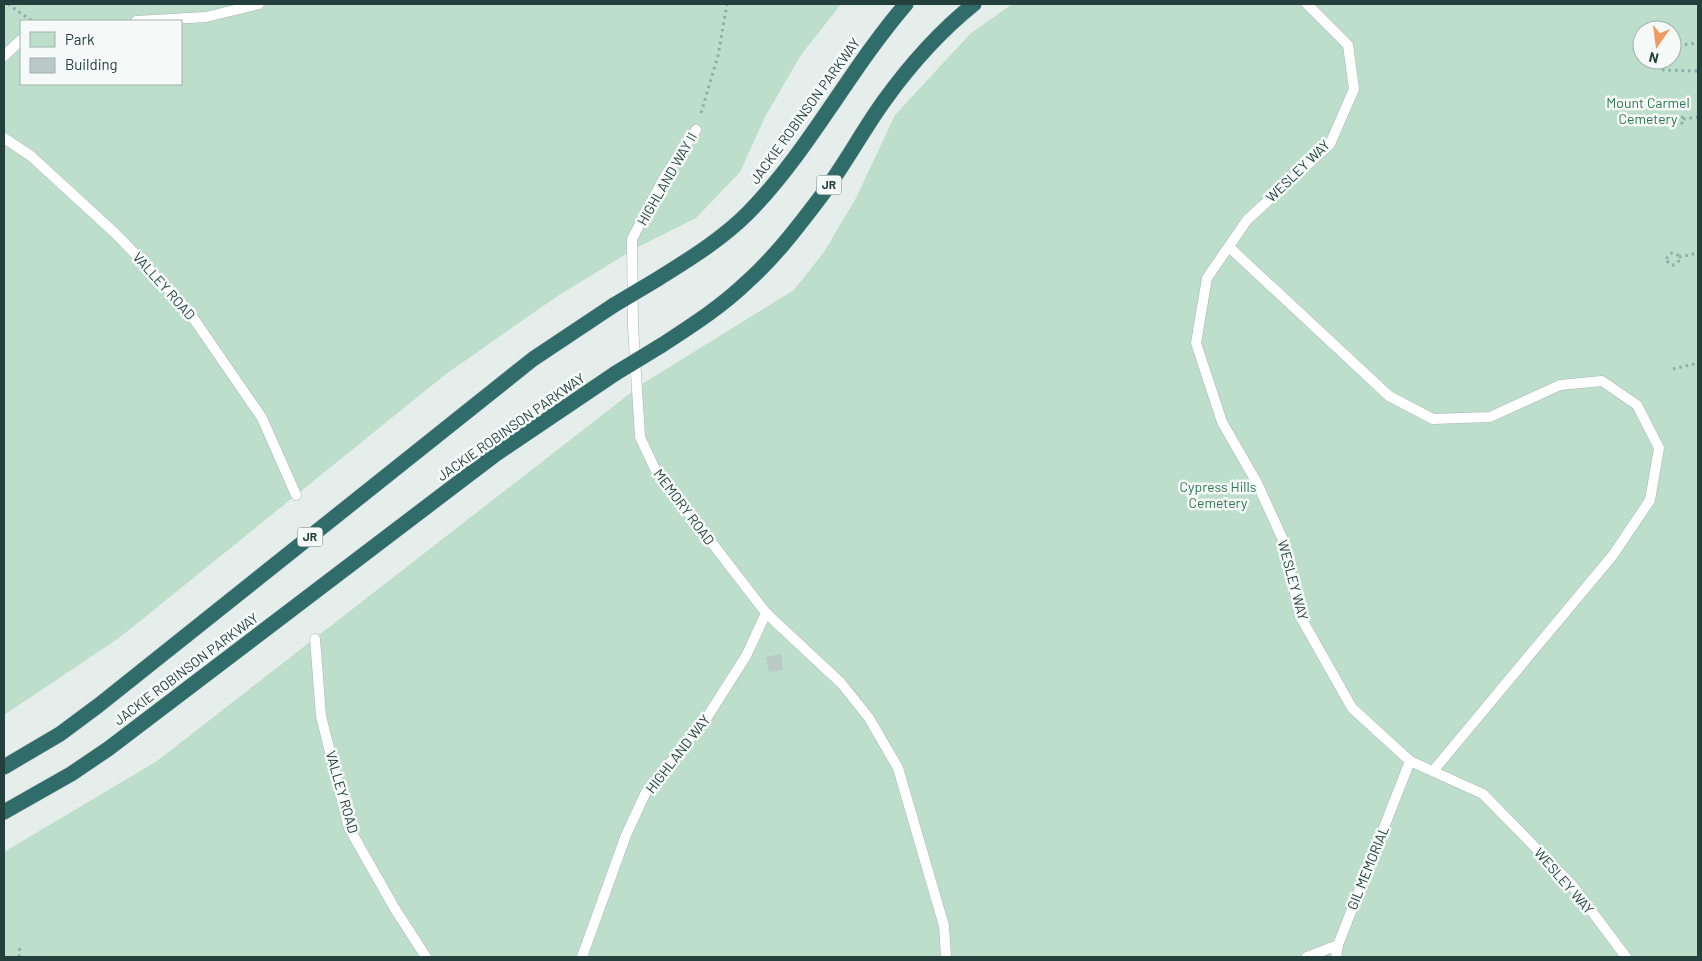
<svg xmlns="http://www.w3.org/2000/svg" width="1702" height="961" font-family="Barlow,sans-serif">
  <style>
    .green { fill: #bedecc; fill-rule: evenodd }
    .building { fill: #bac9c5 }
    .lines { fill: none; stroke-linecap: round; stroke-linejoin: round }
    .lane-casing { stroke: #a7b6b3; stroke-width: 11 }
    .highway-casing { stroke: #c2cac8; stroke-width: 16 }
    .path { stroke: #85b1aa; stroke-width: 3; stroke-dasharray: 2.5 4; stroke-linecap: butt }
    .lane { stroke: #fff; stroke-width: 10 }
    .highway { stroke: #306c69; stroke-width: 15 }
    .highway-bridge-casing { stroke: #c2cac8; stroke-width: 16; stroke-linecap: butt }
    .highway-bridge { stroke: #306c69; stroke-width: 15 }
    .labels { text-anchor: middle; stroke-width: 5; stroke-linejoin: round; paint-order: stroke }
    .shield { fill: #f5faf8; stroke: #637874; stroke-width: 1 }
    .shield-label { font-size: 12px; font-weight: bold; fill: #24403c }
    .park-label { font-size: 14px; fill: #2e7655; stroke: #f5faf8 }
    .street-label { font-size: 14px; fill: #24403c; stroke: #f5faf8 }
  </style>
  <rect width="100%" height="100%" fill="#e5eeeb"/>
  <path class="green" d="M4,4H841L801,55L765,117L740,172L696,218L636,248L556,297L446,374L119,638L4,715ZM21,21H181V84H21Z
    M1012,4H1698V957H4V852L157,761L642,384L794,290L824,252L856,198L895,115L970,34ZM1642,30H1672V60H1642Z"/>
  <path class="building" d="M781,654L783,670L769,672L766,657Z"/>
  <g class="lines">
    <g class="lane-casing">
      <path id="lane" d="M1307,4L1348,45L1354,89L1330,144L1247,220L1207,278L1196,343L1222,422L1257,483L1284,542L1300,616L1352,708L1410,761L1483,794L1572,885L1626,957
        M136,21L206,17L259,4
        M4,56L21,40
        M696,130L665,176L632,239L633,326L640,437L655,469L766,613L841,683L869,718L898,768L944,926L946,957
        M4,138L31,156L117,235L187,309L262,418L296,495
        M1229,247L1389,396L1433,419L1490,417L1560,385L1602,381L1637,405L1659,448L1650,500L1613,555L1433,771
        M315,639L321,716L349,828L395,909L426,957
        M582,957L626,835L646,792L704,722L746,656L766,613
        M1307,957L1338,945L1410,761
        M1336,957L1338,945"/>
    </g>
    <g class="highway-casing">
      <path id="highway" d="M656,280C688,260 721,240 748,213C809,151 849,70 906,4
        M662,345C691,326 721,307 747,282C774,258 797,228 819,199C843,168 861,133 884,101C910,65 939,32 974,4
        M4,767L60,734L99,705L533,359L614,305
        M4,812L71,774L108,749L496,454L616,373"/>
    </g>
    <path class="path" d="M8,4L32,21
      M1672,46L1698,43
      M1662,70L1698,71
      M701,113L718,56L727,4
      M1676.5 120a3.5 3.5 0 1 1 7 0a3.5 3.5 0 1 1-7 0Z
      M1683,119L1698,117
      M1667 259a6 6 0 1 1 12 0a6 6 0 1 1-12 0Z
      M1679,257L1698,253
      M1673,369L1698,363
      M19,957L20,944"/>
    <use href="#lane" class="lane"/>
    <use href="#highway" class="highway"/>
    <g class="highway-bridge-casing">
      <path id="highway-bridge" d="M614,305L656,280
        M616,373L662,345"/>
    </g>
    <use href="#highway-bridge" class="highway-bridge"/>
  </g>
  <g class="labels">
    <g class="shield">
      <rect x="816.5" y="175.5" width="25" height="19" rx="4"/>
      <rect x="297.5" y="527.5" width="25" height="19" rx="4"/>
    </g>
    <g class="shield-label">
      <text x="829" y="189">JR</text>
      <text x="310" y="541">JR</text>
    </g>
    <g class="park-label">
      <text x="1648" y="108">Mount Carmel<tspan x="1648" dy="16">Cemetery</tspan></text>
      <text x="1218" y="492">Cypress Hills<tspan x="1218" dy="16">Cemetery</tspan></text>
    </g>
    <g class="street-label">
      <text transform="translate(805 111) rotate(-54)" y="5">JACKIE ROBINSON PARKWAY</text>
      <text transform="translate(1298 171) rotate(-44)" y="5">WESLEY WAY</text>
      <text transform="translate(667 179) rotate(-60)" y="5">HIGHLAND WAY II</text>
      <text transform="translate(164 286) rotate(48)" y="5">VALLEY ROAD</text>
      <text transform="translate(511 427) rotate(-35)" y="5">JACKIE ROBINSON PARKWAY</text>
      <text transform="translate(684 507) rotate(53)" y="5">MEMORY ROAD</text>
      <text transform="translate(1293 580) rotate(75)" y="5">WESLEY WAY</text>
      <text transform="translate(186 669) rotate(-37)" y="5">JACKIE ROBINSON PARKWAY</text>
      <text transform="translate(678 754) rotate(-52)" y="5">HIGHLAND WAY</text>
      <text transform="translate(342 792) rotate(74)" y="5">VALLEY ROAD</text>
      <text transform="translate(1368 868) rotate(-68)" y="5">GIL MEMORIAL</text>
      <text transform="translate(1564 881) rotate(49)" y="5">WESLEY WAY</text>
    </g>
  </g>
  <rect width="1702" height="961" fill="none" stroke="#24403c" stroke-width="10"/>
  <rect x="20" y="20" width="162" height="65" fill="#f5faf8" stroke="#a1b0ad"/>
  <rect x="30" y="32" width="25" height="15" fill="#bedecc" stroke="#a1b0ad"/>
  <text x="65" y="45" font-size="15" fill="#24403c">Park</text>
  <rect x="30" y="58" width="25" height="15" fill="#bac9c5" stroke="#a1b0ad"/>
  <text x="65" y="70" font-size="15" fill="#24403c">Building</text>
  <g transform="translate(1657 45) rotate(194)"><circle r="24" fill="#f5faf8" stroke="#a1b0ad"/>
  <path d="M0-4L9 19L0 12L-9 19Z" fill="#f09a60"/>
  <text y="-8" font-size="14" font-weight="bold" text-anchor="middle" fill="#24403c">N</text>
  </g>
</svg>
